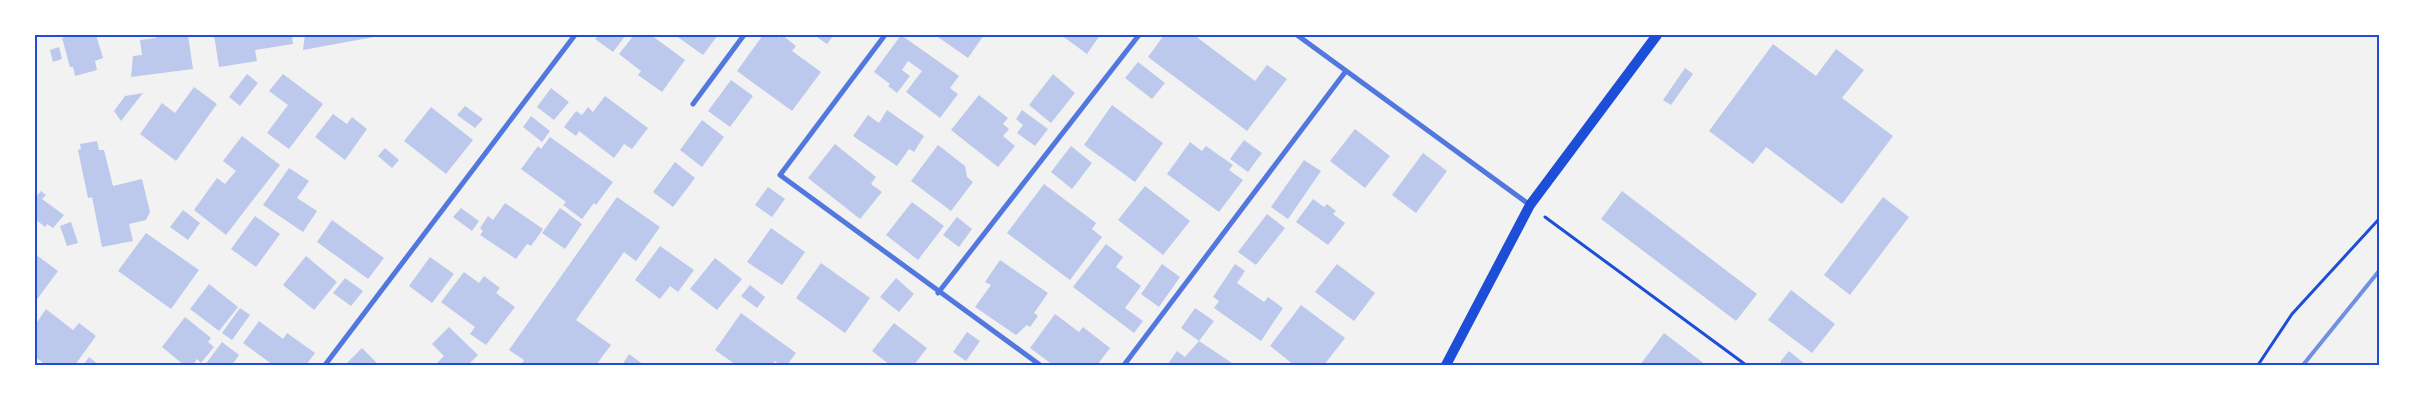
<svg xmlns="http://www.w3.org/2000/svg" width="2414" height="400" font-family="'Exo 2',sans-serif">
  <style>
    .building { fill: #bdc9ec }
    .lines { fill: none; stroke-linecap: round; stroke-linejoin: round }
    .path { stroke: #1d4ed8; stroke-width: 3 }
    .minor { stroke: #5277de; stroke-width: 5 }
    .secondary { stroke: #1d4ed8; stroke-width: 10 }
    .rail { stroke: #7290e2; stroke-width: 4 }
    .neatline { fill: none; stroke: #1d4ed8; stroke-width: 2 }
  </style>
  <rect width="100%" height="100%" fill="#f2f2f2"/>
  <path class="building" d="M72,35H96L103,58L95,61L97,70L75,76L73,67H70L62,38Z
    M156,35H188L193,69L131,77L133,56L142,55L140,40L156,38Z
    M214,35H224L225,37L229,35H292L293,44L255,50L257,61L219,67Z
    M305,35H374V37L303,50Z
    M599,35H626L613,52L595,39Z
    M634,35H651L685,60L662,92L638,75L641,71L619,54Z
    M675,35H718L703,55Z
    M763,35H775L779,38L782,35L796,46L792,51L821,72L792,111L737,71Z
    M814,35H834L827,44Z
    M901,35L959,76L950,88L958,94L940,118L906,92L922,71L908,61L902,70L910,76L897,93L888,86L890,84L874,72Z
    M935,35H984L968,58Z
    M1061,35H1100L1087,54Z
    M1164,35H1194L1255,81L1267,65L1287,79L1247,131L1148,57Z
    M1773,44L1816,76L1836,49L1864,70L1842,98L1893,136L1842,204L1766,147L1753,164L1709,131Z
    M59,47L62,59L53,62L50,50Z
    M1138,62L1165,83L1152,99L1125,78Z
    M1685,68L1693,74L1671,105L1663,100Z
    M247,74L258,83L240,106L229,97Z
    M283,74L323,104L289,149L267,133L288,105L269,91Z
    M1053,74L1075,93L1051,123L1029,105Z
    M731,80L753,96L730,127L708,111Z
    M194,87L217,104L176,161L140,134L162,103L175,113Z
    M551,88L569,102L554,120L537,107Z
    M143,93L121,121L114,111L125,96Z
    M979,95L1008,118L1003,124L1009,129L1003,136L1015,146L998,167L951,130Z
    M605,96L648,128L632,149L624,144L614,158L579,131L576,136L564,127L576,111L582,115L588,107L593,112Z
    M1112,105L1163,143L1135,182L1084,145Z
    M465,106L483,119L475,128L457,115Z
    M431,107L473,140L446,174L404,141Z
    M887,110L924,136L914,152L909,149L897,166L853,136L868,115L879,123Z
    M1022,110L1048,129L1035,146L1017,133L1023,125L1016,119Z
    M333,114L347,124L352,117L367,129L345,160L315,137Z
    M531,116L550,131L542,142L523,127Z
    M702,120L724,137L702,167L680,150Z
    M1355,129L1390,156L1365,188L1330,161Z
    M242,136L280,165L226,235L194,210L217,178L225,184L236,171L223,161Z
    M550,137L613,182L596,205L594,203L582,219L563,205L566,202L521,169L538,146L541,149Z
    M1244,140L1262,153L1248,172L1230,159Z
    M97,141L99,150H104L113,186L142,179L150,212L146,220L129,224L133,241L102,247L92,197L88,198L78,150L81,149L80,144Z
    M1190,142L1202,151L1206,146L1233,165L1229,170L1243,180L1219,212L1167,174Z
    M835,144L876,177L871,184L882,192L860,219L808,178Z
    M938,145L965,166L967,177L973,182L951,211L911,181Z
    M1071,146L1092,163L1072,189L1051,172Z
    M385,148L399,160L392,168L378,156Z
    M1423,153L1447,171L1416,213L1392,195Z
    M1304,160L1321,171L1288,219L1271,207Z
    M675,162L695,178L673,207L653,192Z
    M289,168L309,181L297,198L317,211L303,232L263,205Z
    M1044,184L1096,223L1092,229L1102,237L1070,280L1007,233Z
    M1145,186L1190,221L1163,255L1118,220Z
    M768,187L785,199L772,217L755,205Z
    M41,191L46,195L42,199L64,215L53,228L47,224L45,227L35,219L37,206L35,198Z
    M1622,191L1757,294L1736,321L1601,219Z
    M617,197L660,227L636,261L624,252L576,320L611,345L596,365H521L524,360L509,350Z
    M1883,197L1909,217L1850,295L1824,275Z
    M1313,199L1324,207L1327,204L1336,211L1333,214L1345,223L1328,245L1296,222Z
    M912,202L944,226L918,260L886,235Z
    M505,203L543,229L531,246L527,244L516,259L480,235L483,231L480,228L488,216L493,220Z
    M461,208L479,221L472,231L453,217Z
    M560,208L582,224L565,249L542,233Z
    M183,210L200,223L188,240L170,227Z
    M1267,214L1285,228L1256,265L1238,252Z
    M255,216L280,234L256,267L231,249Z
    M957,217L972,229L959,247L943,235Z
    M332,220L384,258L368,279L317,242Z
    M71,222L78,243L67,246L60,226Z
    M771,228L805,252L782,285L747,262Z
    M146,233L199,270L171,309L118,271Z
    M1106,244L1123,257L1116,267L1141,286L1125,308L1143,321L1134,333L1073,287Z
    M660,246L694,270L678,292L670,286L660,299L635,280Z
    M35,254L58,271L35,302Z
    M306,256L337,282L314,310L283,285Z
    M430,257L454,274L432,303L409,286Z
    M715,258L742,279L717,310L690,289Z
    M1000,260L1048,293L1034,313L1038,316L1030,327L1027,325L1016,335L975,307L991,285L985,282Z
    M821,263L870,298L845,333L796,298Z
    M1162,264L1180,277L1159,307L1141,294Z
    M1235,264L1245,271L1237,283L1264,302L1268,297L1283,308L1261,341L1214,308L1219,301L1213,297Z
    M1337,264L1375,293L1354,321L1315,292Z
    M464,272L479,283L484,276L500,288L496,293L515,307L486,345L470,334L475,327L441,302Z
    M345,278L363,291L351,306L333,293Z
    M896,278L914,294L899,312L880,297Z
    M209,284L238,307L219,331L190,309Z
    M750,285L765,297L757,308L741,296Z
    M1791,290L1835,324L1812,353L1768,320Z
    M1301,305L1345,338L1324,365H1294L1270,346Z
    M240,308L250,315L232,340L222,333Z
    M1195,308L1214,321L1199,341L1181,328Z
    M46,309L73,330L79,323L96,336L75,365H46L35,357V325Z
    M741,313L796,353L787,365H780L775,361L772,365H736L715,350Z
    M1055,314L1079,332L1083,327L1110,348L1097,365H1053L1030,348Z
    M185,317L211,338L208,342L214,347L201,363L197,359L193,365H184L162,347Z
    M259,321L283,339L287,333L315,353L306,365H273L243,343Z
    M894,323L927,348L914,365H890L872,351Z
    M449,327L478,355L468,365H435L444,356L432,344Z
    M967,332L980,341L966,361L953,352Z
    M1664,333L1706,365H1640Z
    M1199,341L1235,365L1168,364L1177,351L1185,357Z
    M222,342L239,355L232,365H205Z
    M362,348L379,365H345Z
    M1789,351L1806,365H1784L1780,362Z
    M629,354L644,365H622Z
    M89,357L99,365H83Z"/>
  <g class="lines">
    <path class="path" d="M1545,217L1746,365
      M2258,365L2292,314L2379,219"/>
    <path class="minor" d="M885,35L780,175L1040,365
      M1297,35L1530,205
      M693,104L744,35
      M938,293L1139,35
      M325,365L575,35
      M1124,365L1346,71"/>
    <path class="secondary" d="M1446,365L1530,205L1657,35"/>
    <path class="rail" d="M2303,365L2379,271"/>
  </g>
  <rect width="2414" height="400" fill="none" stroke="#ffffff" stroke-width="72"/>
  <rect x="36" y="36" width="2342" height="328" class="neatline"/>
</svg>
